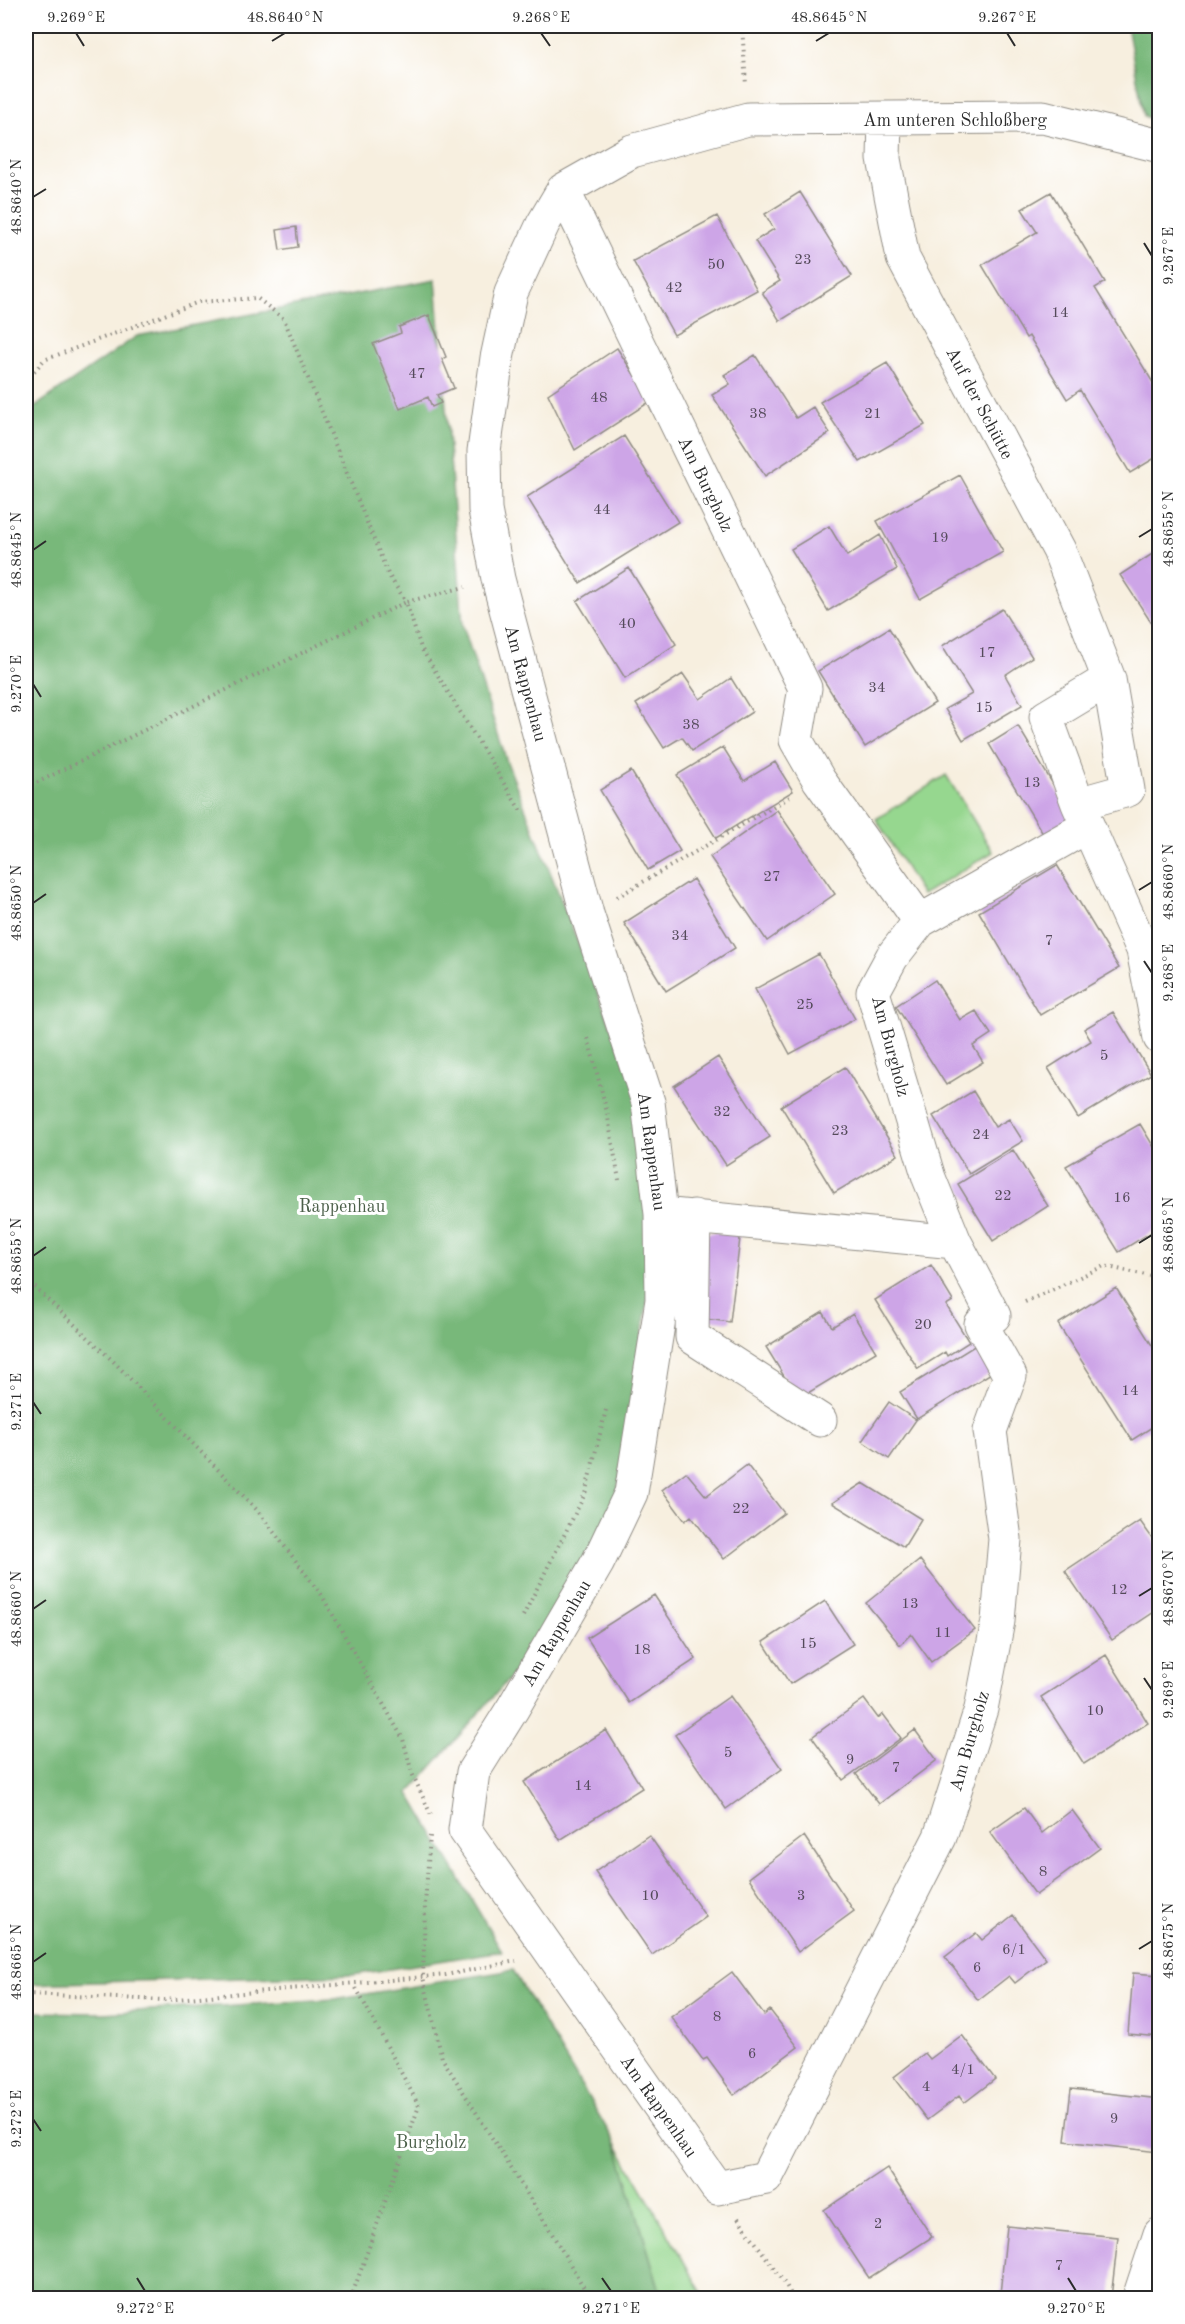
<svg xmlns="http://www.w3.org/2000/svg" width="1185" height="2324" font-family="'Old Standard TT',serif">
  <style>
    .green { fill: #96d78f; stroke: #60815d; stroke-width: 1.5 }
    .forest { fill: #78b87a; stroke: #527252; stroke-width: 1.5 }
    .building { fill: #cda5e7 }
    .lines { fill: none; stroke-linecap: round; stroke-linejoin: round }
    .minor-casing { stroke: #918d85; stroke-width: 35 }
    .path { stroke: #918d85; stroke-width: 4; stroke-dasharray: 1.5 4.5; stroke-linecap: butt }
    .minor { stroke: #fff; stroke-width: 33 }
    .ticks { fill: none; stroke: #2b2b2b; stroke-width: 2 }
    .labels { text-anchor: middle; stroke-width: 6; stroke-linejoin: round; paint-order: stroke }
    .number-label { font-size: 15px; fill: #544a5a }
    .street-label { font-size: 18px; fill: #2b2b2b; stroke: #fff }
    .park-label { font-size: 18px; fill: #4b5f49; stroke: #fff }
    .neatline { fill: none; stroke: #2b2b2b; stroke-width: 2 }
    .ticks-label { font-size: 15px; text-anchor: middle; fill: #2b2b2b }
  </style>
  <rect width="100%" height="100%" fill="#fff"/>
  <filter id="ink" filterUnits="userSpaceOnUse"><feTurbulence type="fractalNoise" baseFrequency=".0167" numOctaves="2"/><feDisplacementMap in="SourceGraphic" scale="12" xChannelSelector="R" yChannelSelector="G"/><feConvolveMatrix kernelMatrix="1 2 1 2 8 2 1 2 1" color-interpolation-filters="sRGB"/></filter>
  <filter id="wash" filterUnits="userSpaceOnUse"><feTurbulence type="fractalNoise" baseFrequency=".008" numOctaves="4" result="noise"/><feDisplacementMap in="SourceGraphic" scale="24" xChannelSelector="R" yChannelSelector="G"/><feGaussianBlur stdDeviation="1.35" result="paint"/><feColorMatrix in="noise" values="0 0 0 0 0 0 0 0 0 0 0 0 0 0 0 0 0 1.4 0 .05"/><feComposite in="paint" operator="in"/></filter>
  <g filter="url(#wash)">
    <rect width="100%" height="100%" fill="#f7efdf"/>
    <path class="green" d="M946,775L993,852L922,895L876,819Z
      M616,2144L705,2298H662Z"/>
    <path class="forest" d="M1127,26H1159V122L1144,116Z
      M436,279L463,626L507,762L668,1172L605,1569L409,1793L502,1951L353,1975L26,1984V413L137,336Z
      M513,1970L616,2144L662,2298H26V2012L103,2013L334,1999Z"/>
    <g id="blocks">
      <path class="building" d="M800,192L852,276L780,321L762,292L780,281L755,241L774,229L765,214Z
        M1051,192L1105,282L1095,288L1160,394V455L1130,473L1080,390L1067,399L1029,336L1026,338L982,265L1037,232L1022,209Z
        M717,216L757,290L674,335L633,261Z
        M296,227L298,247L280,250L277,230Z
        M429,315L446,357L442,359L454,388L437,395L441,403L432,407L428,397L400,409L373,344L401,333L399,327Z
        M617,348L651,401L575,450L548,394Z
        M755,355L796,418L813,407L830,433L765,476L712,395L730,384L724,375Z
        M887,363L925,425L860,462L820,402Z
        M624,436L678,522L580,583L527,497Z
        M960,475L1003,552L920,599L877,521Z
        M829,526L847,556L880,535L897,569L828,611L791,549Z
        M1160,549V636L1120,575Z
        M629,568L676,644L625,678L577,601Z
        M1002,609L1032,657L1005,675L1022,705L963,740L945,709L972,694L942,646Z
        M889,628L935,703L865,747L818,671Z
        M683,674L700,699L731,678L752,712L692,751L682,737L664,748L636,704Z
        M1160,690V711L1150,695Z
        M1018,726L1075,821L1046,839L989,744Z
        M723,747L744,781L775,762L793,791L716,838L677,775Z
        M631,771L680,851L648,870L600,790Z
        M777,810L835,894L767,941L710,857Z
        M1057,865L1119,968L1040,1015L979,912Z
        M693,879L735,948L666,991L624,923Z
        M819,954L855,1019L790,1054L755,989Z
        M935,980L960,1020L976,1011L991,1034L973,1046L983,1062L946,1085L896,1006Z
        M1113,1012L1151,1074L1078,1118L1048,1068L1091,1041L1084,1029Z
        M718,1057L770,1137L726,1165L674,1086Z
        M845,1067L898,1155L834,1193L781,1106Z
        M973,1091L995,1127L1009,1119L1023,1141L969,1174L933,1116Z
        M1140,1124L1160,1157V1227L1119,1252L1066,1166Z
        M1013,1150L1048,1206L993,1241L958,1184Z
        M741,1230L730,1322L697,1318L707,1233Z
        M931,1265L953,1301L946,1305L969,1342L947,1356L945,1352L918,1369L875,1300Z
        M1116,1288L1160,1358V1422L1132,1440L1058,1324Z
        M823,1312L832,1327L853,1314L876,1352L798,1399L766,1347Z
        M984,1340L1001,1367L917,1419L900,1392Z
        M889,1402L916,1420L889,1459L862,1441Z
        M747,1465L784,1513L724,1559L691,1516L685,1521L662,1490L686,1472L706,1496Z
        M863,1483L921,1519L904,1547L832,1503Z
        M1140,1521L1160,1549V1608L1112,1640L1065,1571Z
        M920,1560L975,1630L931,1662L911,1634L900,1645L866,1603Z
        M654,1595L696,1659L629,1703L587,1638Z
        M825,1601L853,1644L790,1684L763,1642Z
        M1106,1655L1148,1723L1084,1764L1041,1697Z
        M730,1696L782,1769L726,1809L675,1735Z
        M864,1699L878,1718L883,1714L901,1738L843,1780L812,1737Z
        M606,1730L642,1788L560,1840L524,1782Z
        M915,1730L937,1760L879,1804L856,1774Z
        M1024,1808L1042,1833L1072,1810L1100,1848L1036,1895L990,1832Z
        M649,1835L706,1917L652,1955L595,1872Z
        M804,1836L854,1911L798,1952L749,1878Z
        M1013,1915L1046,1959L1015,1983L1009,1976L978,2000L945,1957L976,1933L982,1940Z
        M732,1972L764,2015L770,2010L798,2047L734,2095L707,2058L703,2060L671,2017Z
        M1133,1973L1160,1975V2037L1128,2034Z
        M962,2035L995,2079L964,2103L959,2096L927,2120L894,2077L925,2053L930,2059Z
        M1071,2089L1160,2099L1158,2152L1065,2141Z
        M887,2168L932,2237L869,2278L824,2210Z
        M1007,2226L1118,2237L1111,2298H1044L1000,2294Z"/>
    </g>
  </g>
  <g filter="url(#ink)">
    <use href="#blocks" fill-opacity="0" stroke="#918d85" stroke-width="1.5"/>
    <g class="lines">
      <g class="minor-casing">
        <path id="minor" d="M885,119L884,159L903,258L1059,550L1109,679L1128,790L1078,804L1046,717L1109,679
          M563,190L805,688L796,740L819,780L920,921L892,957L873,992L929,1178L955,1242L994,1316L981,1324L1010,1376L990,1431L1005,1539L998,1621L981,1709L940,1837L766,2178L717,2188L465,1830L473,1772L513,1708L598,1562L631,1493L662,1300L661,1214L648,1102L587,914L498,579L485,510L484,451L497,358L511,293L543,224L563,190L632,151L748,119L1043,117L1160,146
          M1078,804L1143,950L1160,1038
          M920,921L1088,826
          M661,1214L955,1242
          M694,1216L692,1337L820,1420
          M1139,2298L1160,2234"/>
      </g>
      <path class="path" d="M742,26L746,85
        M26,380L44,360L199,302L257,298L284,319L388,574L406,602L465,587
        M26,788L406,602L421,648L522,813
        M617,897L790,797
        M588,1038L607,1112L619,1180
        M26,1279L114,1362L257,1510L321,1594L403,1739L412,1773L431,1815
        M1025,1302L1104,1266L1160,1278
        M523,1616L585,1494L606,1410
        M430,1836L425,1905L423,1977L442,2058L551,2232L590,2298
        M26,1994L165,2000L446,1975L516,1961
        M738,2218L786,2285L793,2298
        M351,2298L419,2106L354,1984"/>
      <use href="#minor" class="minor"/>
    </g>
  </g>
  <path class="ticks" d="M76,33L84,46M541,33L550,46M1007,33L1015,46M272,41L285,33M816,41L829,33M33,197L46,189M1144,243L1152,256M1139,537L1152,529M33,550L46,541M33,684L41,697M1139,890L1152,882M33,903L46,894M1144,961L1152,973M1139,1243L1152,1235M33,1256L46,1247M33,1402L41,1414M1139,1596L1152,1588M33,1609L46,1600M1144,1678L1152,1690M1139,1949L1152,1941M33,1962L46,1953M33,2119L41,2131M137,2278L145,2291M602,2278L611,2291M1068,2278L1076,2291"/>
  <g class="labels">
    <g class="number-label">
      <text x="803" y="264">23</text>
      <text x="716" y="269">50</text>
      <text x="674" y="292">42</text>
      <text x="1060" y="317">14</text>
      <text x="417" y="378">47</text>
      <text x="599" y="402">48</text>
      <text x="758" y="418">38</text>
      <text x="873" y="418">21</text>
      <text x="602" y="514">44</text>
      <text x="940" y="542">19</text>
      <text x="627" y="628">40</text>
      <text x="987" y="657">17</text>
      <text x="877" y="692">34</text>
      <text x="984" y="712">15</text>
      <text x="691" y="729">38</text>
      <text x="1032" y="787">13</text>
      <text x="772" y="881">27</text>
      <text x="680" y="940">34</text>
      <text x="1049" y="945">7</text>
      <text x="805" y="1009">25</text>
      <text x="1104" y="1060">5</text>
      <text x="722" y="1116">32</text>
      <text x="840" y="1135">23</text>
      <text x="981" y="1139">24</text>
      <text x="1003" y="1200">22</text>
      <text x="1122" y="1202">16</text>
      <text x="923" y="1329">20</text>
      <text x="1130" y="1395">14</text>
      <text x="741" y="1513">22</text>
      <text x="1119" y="1594">12</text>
      <text x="910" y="1608">13</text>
      <text x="943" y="1637">11</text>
      <text x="808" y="1648">15</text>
      <text x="642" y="1654">18</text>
      <text x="1095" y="1715">10</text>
      <text x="728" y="1757">5</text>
      <text x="850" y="1764">9</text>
      <text x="896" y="1772">7</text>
      <text x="583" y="1790">14</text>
      <text x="1043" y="1876">8</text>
      <text x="650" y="1900">10</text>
      <text x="801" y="1900">3</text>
      <text x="1014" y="1954">6/1</text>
      <text x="977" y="1972">6</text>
      <text x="717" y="2021">8</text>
      <text x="752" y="2058">6</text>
      <text x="963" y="2074">4/1</text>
      <text x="926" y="2091">4</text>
      <text x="1114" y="2123">9</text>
      <text x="878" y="2228">2</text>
      <text x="1059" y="2270">7</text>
    </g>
    <g class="street-label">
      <text x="955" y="126">Am unteren Schloßberg</text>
      <text transform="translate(980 403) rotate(62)" y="6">Auf der Schütte</text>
      <text transform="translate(706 484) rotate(64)" y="6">Am Burgholz</text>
      <text transform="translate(526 683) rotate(75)" y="6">Am Rappenhau</text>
      <text transform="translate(891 1046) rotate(75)" y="6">Am Burgholz</text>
      <text transform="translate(652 1151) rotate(82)" y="6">Am Rappenhau</text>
      <text transform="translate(556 1633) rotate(-60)" y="6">Am Rappenhau</text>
      <text transform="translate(969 1741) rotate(-74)" y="6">Am Burgholz</text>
      <text transform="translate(659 2106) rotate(55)" y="6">Am Rappenhau</text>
    </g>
    <g class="park-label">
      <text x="342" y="1212">Rappenhau</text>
      <text x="431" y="2148">Burgholz</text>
    </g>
  </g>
  <rect width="1185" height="2324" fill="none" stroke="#fff" stroke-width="66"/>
  <rect x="33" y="33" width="1119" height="2258" class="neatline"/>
  <g class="ticks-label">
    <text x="76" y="22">9.269°E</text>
    <text x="285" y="22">48.8640°N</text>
    <text x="541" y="22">9.268°E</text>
    <text x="829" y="22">48.8645°N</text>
    <text x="1007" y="22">9.267°E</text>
    <text transform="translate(16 197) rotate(-90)" y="5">48.8640°N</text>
    <text transform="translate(1168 256) rotate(-90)" y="5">9.267°E</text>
    <text transform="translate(1168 529) rotate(-90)" y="5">48.8655°N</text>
    <text transform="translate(16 550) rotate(-90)" y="5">48.8645°N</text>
    <text transform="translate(16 684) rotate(-90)" y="5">9.270°E</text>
    <text transform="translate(1168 882) rotate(-90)" y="5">48.8660°N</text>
    <text transform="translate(16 903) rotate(-90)" y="5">48.8650°N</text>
    <text transform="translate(1168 973) rotate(-90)" y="5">9.268°E</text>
    <text transform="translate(1168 1235) rotate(-90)" y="5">48.8665°N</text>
    <text transform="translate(16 1256) rotate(-90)" y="5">48.8655°N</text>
    <text transform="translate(16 1402) rotate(-90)" y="5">9.271°E</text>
    <text transform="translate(1168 1588) rotate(-90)" y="5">48.8670°N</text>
    <text transform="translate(16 1609) rotate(-90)" y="5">48.8660°N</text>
    <text transform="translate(1168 1690) rotate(-90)" y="5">9.269°E</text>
    <text transform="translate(1168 1941) rotate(-90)" y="5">48.8675°N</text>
    <text transform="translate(16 1962) rotate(-90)" y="5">48.8665°N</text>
    <text transform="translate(16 2119) rotate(-90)" y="5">9.272°E</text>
    <text x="145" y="2313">9.272°E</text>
    <text x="611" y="2313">9.271°E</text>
    <text x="1076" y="2313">9.270°E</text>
  </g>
</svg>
